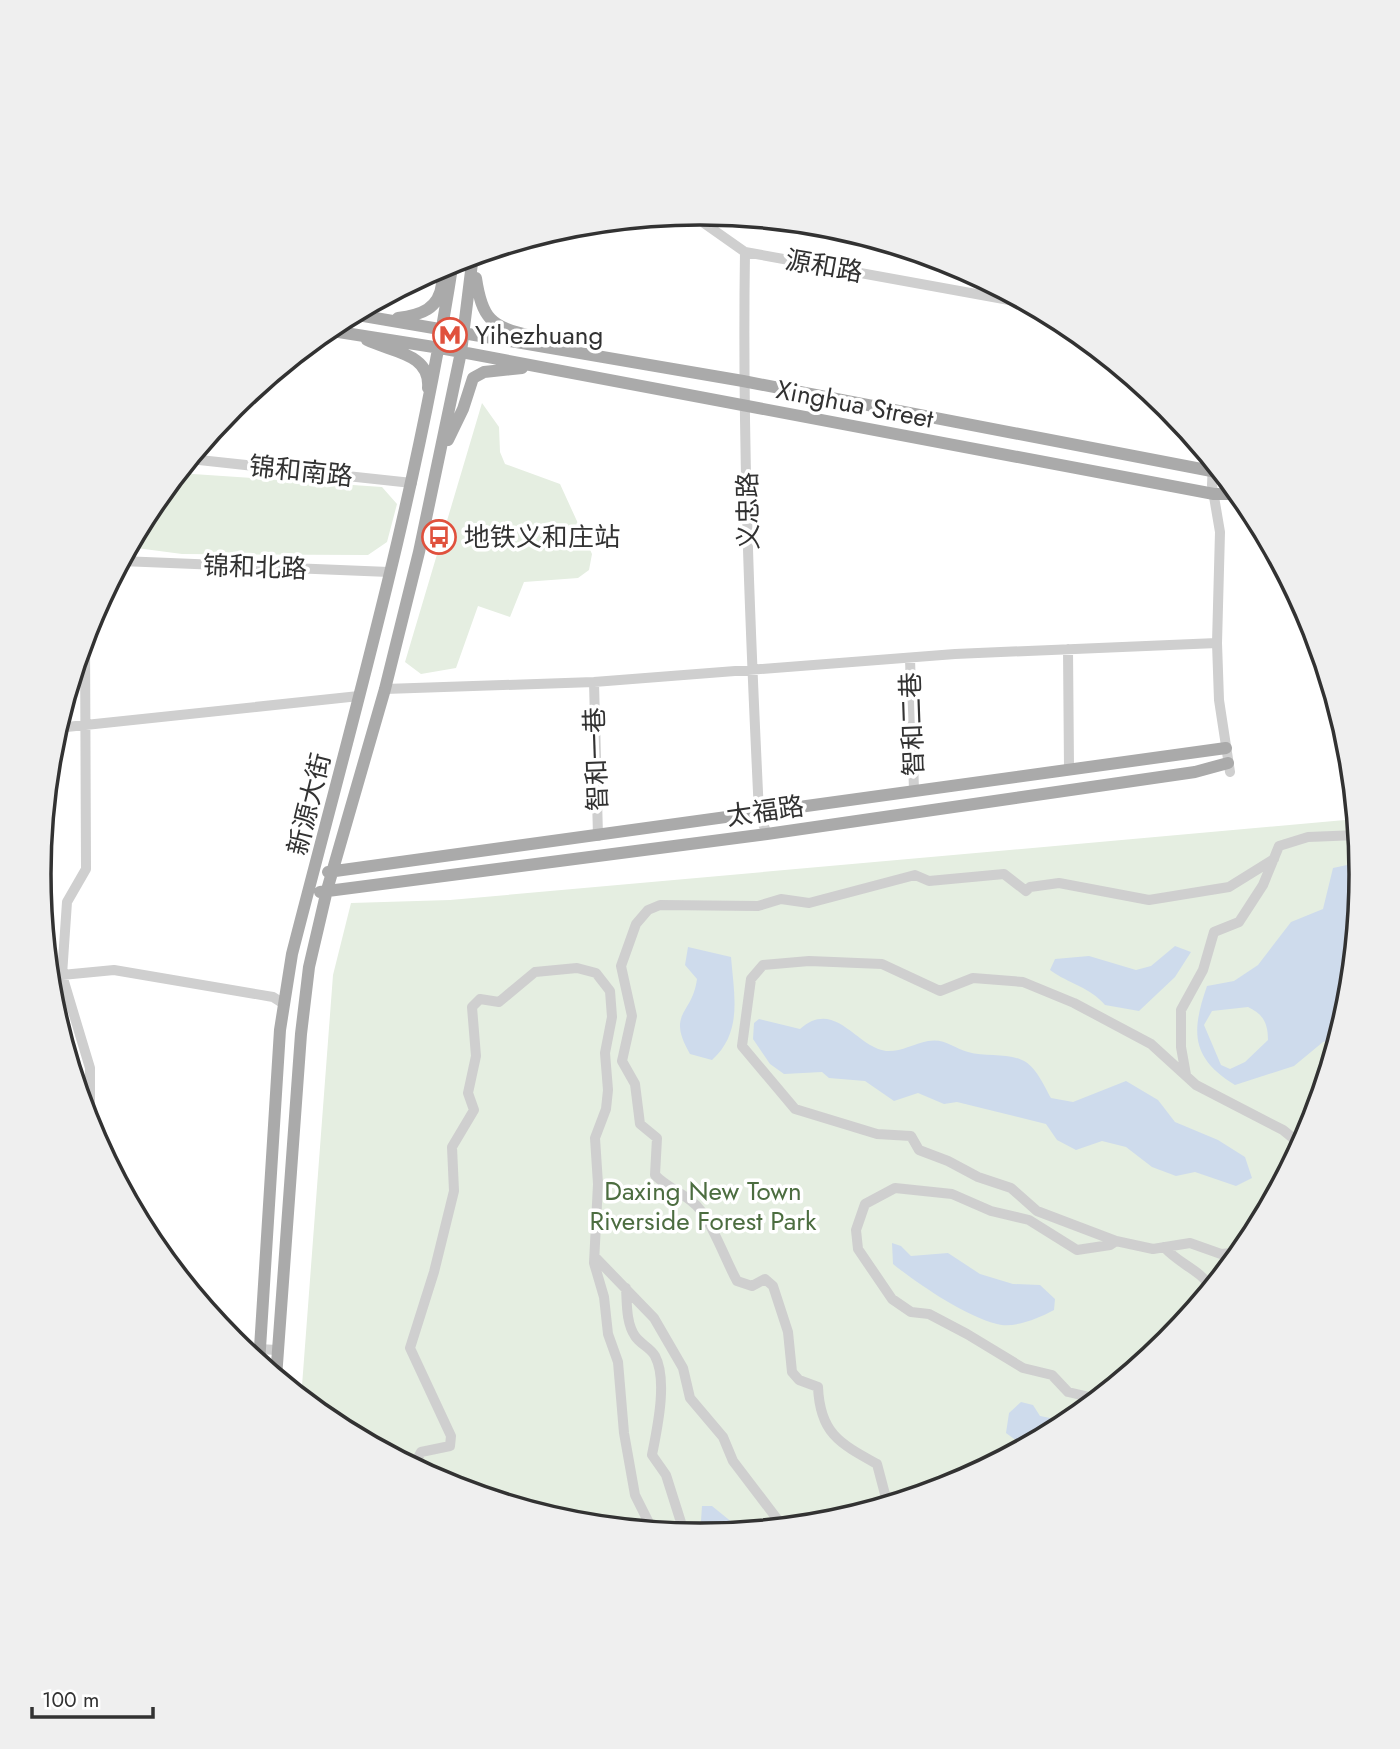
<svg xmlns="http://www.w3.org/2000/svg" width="1400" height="1749" font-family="Jost,'Noto Sans SC',sans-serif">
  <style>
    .green { fill: #e5eee1 }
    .water { fill: #cedbec; fill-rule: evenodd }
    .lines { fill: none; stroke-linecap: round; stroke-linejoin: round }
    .minor { stroke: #cfcfcf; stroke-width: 10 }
    .major { stroke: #aaa; stroke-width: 12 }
    .labels { text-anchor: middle; stroke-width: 7; stroke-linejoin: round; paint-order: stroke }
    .street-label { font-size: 26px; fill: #323232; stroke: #fff }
    .poi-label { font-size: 26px; fill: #323232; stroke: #fff; text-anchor: start }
    .park-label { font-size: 26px; fill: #4c6d40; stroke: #fff }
    .rim { fill: none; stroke: #323232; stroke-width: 3.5 }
  </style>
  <rect width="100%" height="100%" fill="#fff"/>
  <path class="green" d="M482,403L499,427L500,452L505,464L560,484L592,554L589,570L578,578L524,582L510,617L478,606L456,668L421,674L405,662Z
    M178,473L382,487L397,504L387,542L368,555L182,554L129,547L150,507Z
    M1356,819L1361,875L1349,1004L1311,1128L1250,1242L1167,1343L1067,1425L953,1486L829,1523L700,1536L571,1523L446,1485L332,1424L301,1399L333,975L351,903L450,900Z"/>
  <path class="water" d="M1347,865L1361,877L1349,1004L1338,1038L1323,1042L1294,1066L1235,1085C1191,1058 1191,1032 1207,986L1234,981L1258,965L1291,922L1323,909L1333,868ZM1248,1007C1263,1014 1268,1023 1268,1040L1245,1062L1230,1069L1221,1065L1204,1025L1212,1011Z
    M1175,946L1191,952L1175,977L1139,1011L1105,1005C1090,987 1069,984 1050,970L1055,959L1089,956L1136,970L1151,966Z
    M688,947L731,957C734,995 743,1032 712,1060L690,1054C666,1012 692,1016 697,979L685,965Z
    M759,1019L800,1029C835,998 856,1047 886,1051C901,1052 913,1044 928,1041C945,1038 953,1048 968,1052C985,1057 1007,1053 1022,1060C1036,1066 1044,1086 1051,1098L1073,1102L1126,1081L1158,1100L1175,1122L1218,1140L1245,1157L1252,1178L1236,1186L1195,1172L1176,1176L1152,1167L1126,1147L1102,1141L1076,1150L1057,1140L1046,1124L957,1102L944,1104L918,1093L894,1101L865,1081L829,1078L822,1072L784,1074L770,1064L753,1039L754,1023Z
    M892,1243L901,1246L911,1256L948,1253L980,1274L1013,1284L1040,1285L1055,1299L1054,1310C1039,1318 1014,1329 997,1324C965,1316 918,1284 893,1264Z
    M1021,1402L1033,1405L1040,1416L1070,1422L1025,1447L1006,1433L1009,1413Z
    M702,1506H712L744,1532L700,1536Z"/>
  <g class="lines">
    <path class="minor" d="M691,214L745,252C742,439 750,626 759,813L767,834
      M745,252L1026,303
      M190,459L412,483
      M1213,462L1212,485L1220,532L1217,643L1219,700L1230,772
      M121,561L389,572
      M85,636L86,869L67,902L62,975L90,1068V1130
      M1068,649L1069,768
      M910,658L914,791
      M594,682L598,836
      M385,689L594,682L955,654L1217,643
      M57,728L359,696
      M48,973L62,975L114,970L273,997L284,1004
      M1186,1075L1181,1047V1010L1203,970L1214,932L1239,922L1263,885L1279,846L1308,837L1358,835
      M1164,1247C1179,1264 1200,1270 1212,1288
      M1242,1252L1221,1254L1190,1243L1153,1249L1116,1241L1037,1211L1011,1188L978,1177L948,1161L919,1150L911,1136L877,1134L795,1109L742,1046L751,979L763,965L809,961L882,964L940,991L973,978L1023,982L1074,1003L1151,1044L1196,1085L1283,1130L1299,1143L1304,1142
      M595,1257L654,1318L683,1368L690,1398L723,1437L733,1461L784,1528
      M626,1288C627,1303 626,1323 635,1336C640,1344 651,1348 655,1356C668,1380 657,1429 652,1455L666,1475L685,1535
      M239,1348L277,1350
      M1098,1399L1068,1392L1052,1375L1023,1368L967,1334L929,1314L911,1312L892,1299L858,1249L856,1230L865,1204L895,1188L952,1194L991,1211L1029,1220L1077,1250L1110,1245L1116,1241
      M420,1471L416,1462L421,1452L450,1446L451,1436L410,1348L434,1272L454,1191L452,1147L474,1110L468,1093L476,1056L472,1007L480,999L499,1002L535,972L577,968L596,973L610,991L612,1017L605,1053L608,1090L606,1109L595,1138L598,1184L594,1263L604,1297L608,1334L618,1362L624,1433L635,1495L653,1531
      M894,1504L886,1498L877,1464C839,1443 820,1433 818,1387L799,1380L792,1372L788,1332L773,1286L765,1279L752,1286L737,1281C725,1259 716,1232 702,1212C690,1195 669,1190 655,1175L657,1138L640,1124L635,1084L622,1061L632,1016L621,966L636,924L648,910L660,905L758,906L781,899L809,903L915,875L929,881L1004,874L1026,891L1030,887L1059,883L1149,900L1229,887L1274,859"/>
    <path class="major" d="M476,278C482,319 491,327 531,336
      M352,314L743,381L1222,473
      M398,318C421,315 439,309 442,284
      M326,330L440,348L1214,494H1239
      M367,340C391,352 431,353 428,388
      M448,440L463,409L473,378L484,372L522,368
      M328,872L1226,748
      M320,892L767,834L1195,772L1228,763
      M259,1364L280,1030L292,954C351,724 417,496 453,261
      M276,1378L301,1034L309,967L327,890L385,689L419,552L461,352L473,255"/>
  </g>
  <defs>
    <g id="metro-ring" transform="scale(1.75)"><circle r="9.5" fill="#fff" stroke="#e0513d" stroke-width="1.5"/><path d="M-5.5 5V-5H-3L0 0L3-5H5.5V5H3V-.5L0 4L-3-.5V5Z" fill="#e0513d"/></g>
    <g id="bus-ring" transform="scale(1.75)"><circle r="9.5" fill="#fff" stroke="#e0513d" stroke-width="1.5"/><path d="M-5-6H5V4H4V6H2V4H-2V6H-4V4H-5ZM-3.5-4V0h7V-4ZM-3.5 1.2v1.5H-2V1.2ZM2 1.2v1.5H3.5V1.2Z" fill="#e0513d"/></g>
  </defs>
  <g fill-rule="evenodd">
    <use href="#metro-ring" x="450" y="335"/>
    <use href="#bus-ring" x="439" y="537"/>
  </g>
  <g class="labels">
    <g class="street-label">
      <text transform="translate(824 266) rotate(10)" y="9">源和路</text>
      <text transform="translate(855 404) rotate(11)" y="9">Xinghua Street</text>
      <text transform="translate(301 471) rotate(6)" y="9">锦和南路</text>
      <text transform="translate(748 511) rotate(-91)" y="9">义忠路</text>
      <text transform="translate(255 567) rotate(2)" y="9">锦和北路</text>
      <text transform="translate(912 724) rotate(-92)" y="9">智和二巷</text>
      <text transform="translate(596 759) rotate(-92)" y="9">智和一巷</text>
      <text transform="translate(309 804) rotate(-76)" y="9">新源大街</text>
      <text transform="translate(765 811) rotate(-8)" y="9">太福路</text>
    </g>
    <g class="poi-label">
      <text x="475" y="344">Yihezhuang</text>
      <text x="464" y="546">地铁义和庄站</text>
    </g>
    <g class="park-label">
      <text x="703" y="1200">Daxing New Town<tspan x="703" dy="30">Riverside Forest Park</tspan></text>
    </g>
  </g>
  <path d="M0 0H1400V1749H0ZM51 874a649 649 0 1 1 1298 0a649 649 0 1 1-1298 0Z" fill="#efefef" fill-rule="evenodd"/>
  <path class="rim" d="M51 874a649 649 0 1 1 1298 0a649 649 0 1 1-1298 0Z"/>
  <path d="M32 1707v10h121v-10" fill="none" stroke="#323232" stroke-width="3.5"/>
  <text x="42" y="1707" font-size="21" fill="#323232" stroke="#ffffff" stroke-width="5" paint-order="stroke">100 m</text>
</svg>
